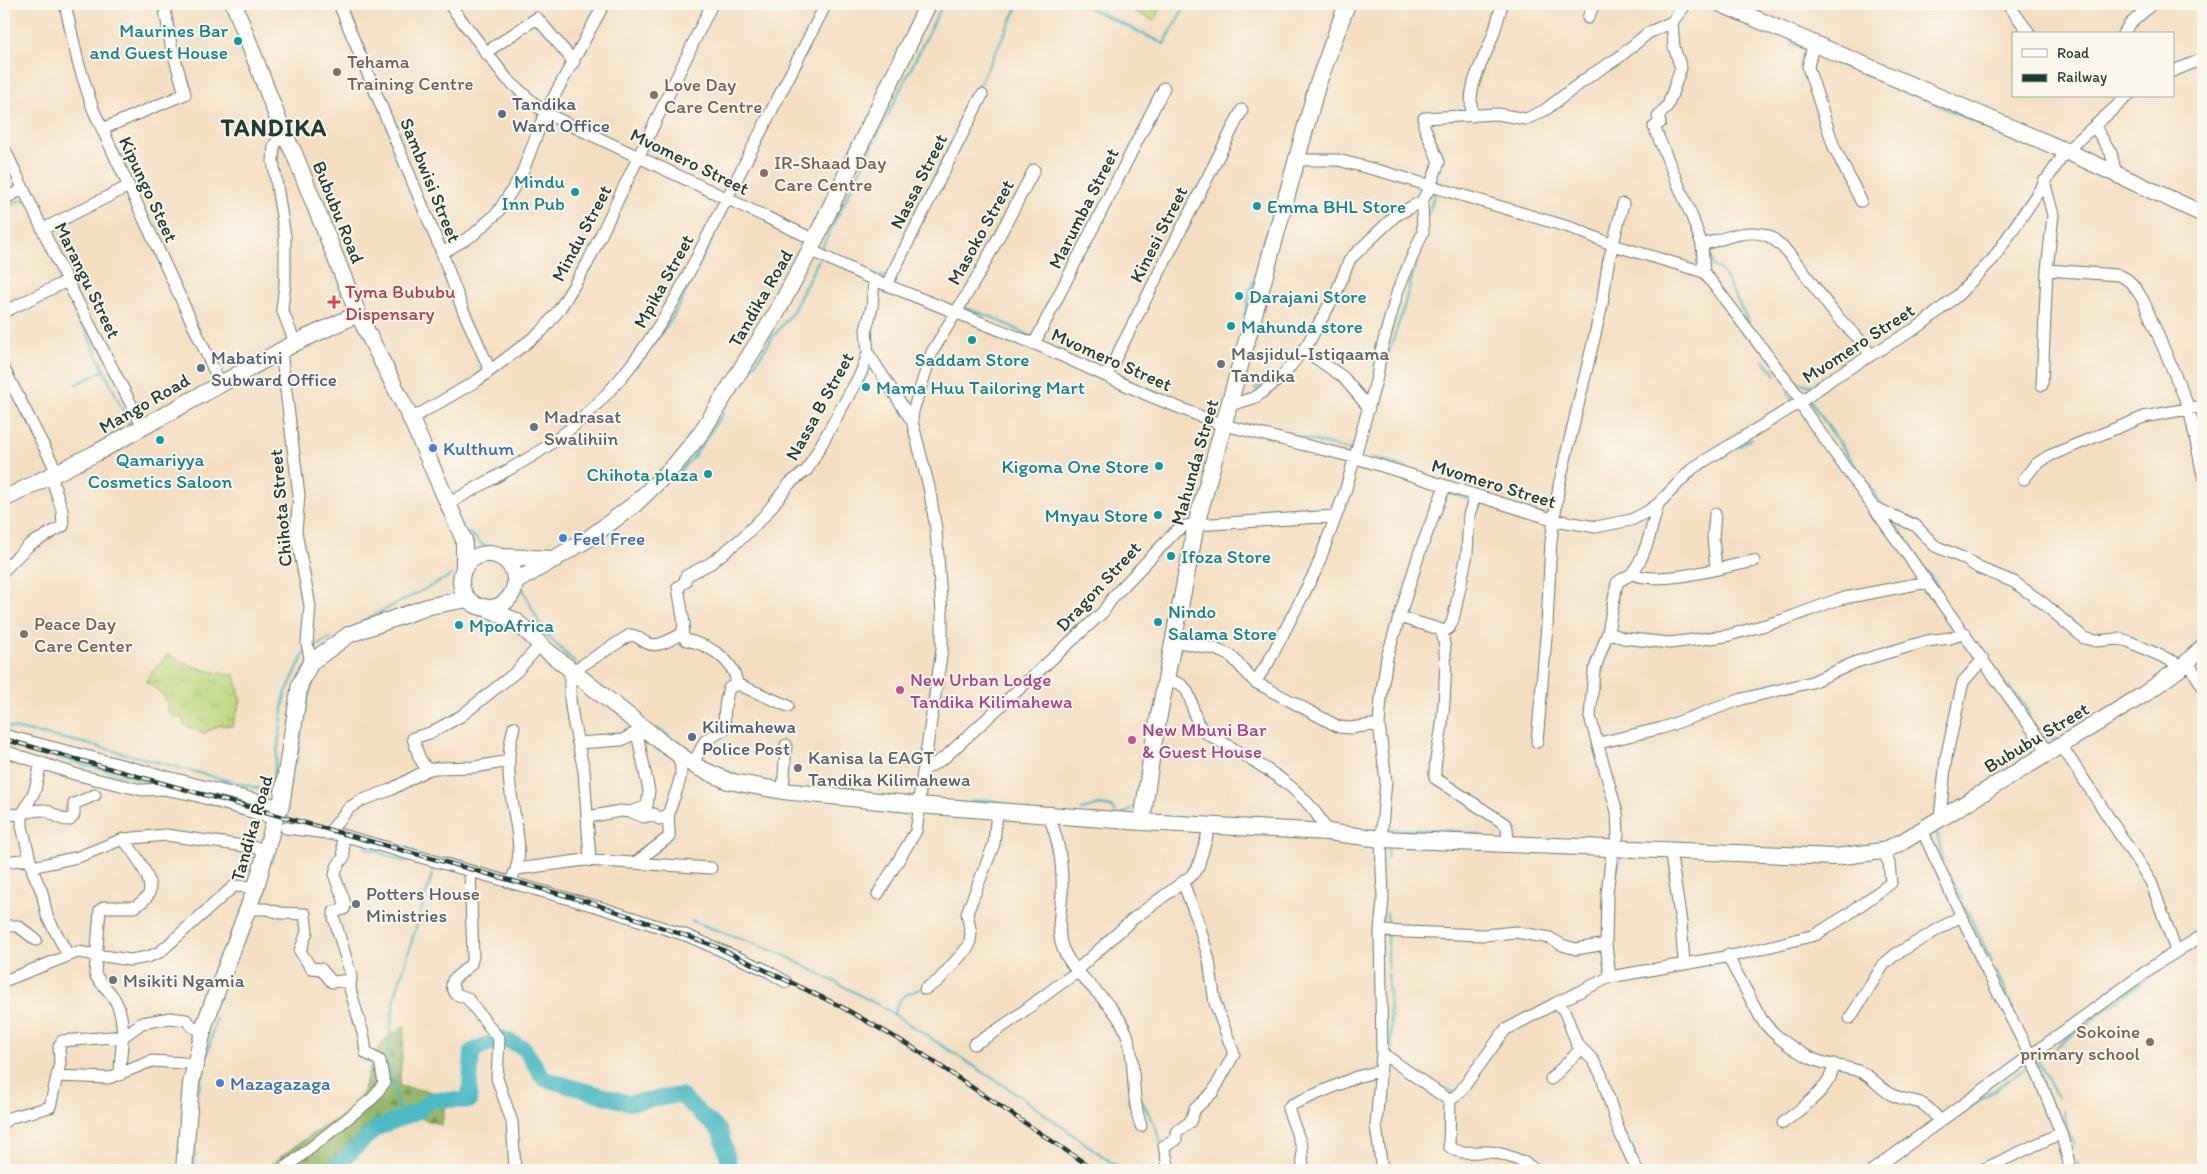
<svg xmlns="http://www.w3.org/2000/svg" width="2207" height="1174" font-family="Itim,sans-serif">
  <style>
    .grass { fill: url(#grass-tufts); stroke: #6d8a58 }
    .forest { fill: url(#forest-firs); stroke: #5a7a50 }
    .green { fill: #bbd77d; stroke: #6d8a58 }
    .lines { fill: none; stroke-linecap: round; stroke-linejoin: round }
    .stream { stroke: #4bbac3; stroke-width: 2.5 }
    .river { stroke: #4bbac3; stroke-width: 16 }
    .street-casing { stroke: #6a7666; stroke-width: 13 }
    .secondary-casing { stroke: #6a7666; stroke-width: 18 }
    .street { stroke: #fff; stroke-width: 11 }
    .secondary { stroke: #fff; stroke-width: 16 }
    .rail-casing { stroke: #1f3d34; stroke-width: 4.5 }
    .rail { stroke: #fbf7ec; stroke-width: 2.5; stroke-dasharray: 8; stroke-linecap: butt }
    .culture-dot { fill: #0f9aa8; stroke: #fbf7ec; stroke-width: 2 }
    .education-dot { fill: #8d6e63; stroke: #fbf7ec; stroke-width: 2 }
    .service-dot { fill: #5c6f8a; stroke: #fbf7ec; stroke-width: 2 }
    .health-dot { fill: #e0444e; stroke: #fbf7ec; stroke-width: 2 }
    .worship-dot { fill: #6b7280; stroke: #fbf7ec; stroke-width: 2 }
    .shop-dot { fill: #3f7fe0; stroke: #fbf7ec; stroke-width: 2 }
    .hotel-dot { fill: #d1479c; stroke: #fbf7ec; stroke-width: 2 }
    .labels { text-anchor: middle; stroke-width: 4; stroke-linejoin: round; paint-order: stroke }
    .culture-label { font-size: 19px; fill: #0d838f; stroke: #fbf7ec; text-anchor: start }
    .education-label { font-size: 19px; fill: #785e54; stroke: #fbf7ec; text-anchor: start }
    .service-label { font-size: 19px; fill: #4e5e75; stroke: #fbf7ec; text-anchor: start }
    .street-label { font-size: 19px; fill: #1f3d34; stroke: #fbf7ec }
    .health-label { font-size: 19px; fill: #be3a42; stroke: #fbf7ec; text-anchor: start }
    .worship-label { font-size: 19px; fill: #5b616d; stroke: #fbf7ec; text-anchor: start }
    .shop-label { font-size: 19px; fill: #366cbe; stroke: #fbf7ec; text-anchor: start }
    .hotel-label { font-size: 19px; fill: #b23c85; stroke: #fbf7ec; text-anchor: start }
    .district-label { font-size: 24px; font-weight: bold; letter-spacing: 1px; fill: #1f3d34; stroke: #fbf7ec }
  </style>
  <defs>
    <pattern id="grass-tufts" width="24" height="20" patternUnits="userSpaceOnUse" patternTransform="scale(1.25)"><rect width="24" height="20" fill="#bbd77d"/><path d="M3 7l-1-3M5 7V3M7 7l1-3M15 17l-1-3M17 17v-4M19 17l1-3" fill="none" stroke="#a0b96d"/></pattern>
    <pattern id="forest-firs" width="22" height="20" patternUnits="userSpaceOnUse" patternTransform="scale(1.25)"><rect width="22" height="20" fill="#94b86c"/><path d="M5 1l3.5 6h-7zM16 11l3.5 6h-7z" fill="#78975a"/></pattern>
  </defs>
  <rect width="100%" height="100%" fill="#fbf7ec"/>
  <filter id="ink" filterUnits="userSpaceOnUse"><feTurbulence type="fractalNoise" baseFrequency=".02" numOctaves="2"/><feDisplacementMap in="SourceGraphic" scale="10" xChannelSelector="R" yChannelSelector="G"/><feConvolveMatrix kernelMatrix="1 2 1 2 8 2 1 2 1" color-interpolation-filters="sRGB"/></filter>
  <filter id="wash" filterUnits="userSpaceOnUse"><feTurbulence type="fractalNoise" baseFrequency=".0096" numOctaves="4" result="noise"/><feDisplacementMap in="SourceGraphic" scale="20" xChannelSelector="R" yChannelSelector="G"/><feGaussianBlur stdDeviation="1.12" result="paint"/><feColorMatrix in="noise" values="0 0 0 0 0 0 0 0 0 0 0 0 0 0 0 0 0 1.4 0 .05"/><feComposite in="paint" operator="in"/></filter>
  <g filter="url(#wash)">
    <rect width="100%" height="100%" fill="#f4dfc3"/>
    <path class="grass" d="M168,654C187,667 212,673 235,675L241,701L232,726L220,725L204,733L184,725V719L168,714C169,697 159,692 147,682L148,677Z"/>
    <path class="forest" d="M405,1026L399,1086L446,1094L442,1125L404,1113L366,1138L328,1170H263L309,1136L358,1106L374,1056L385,1039Z"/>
    <path class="green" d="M1120,4H1163L1154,21Z"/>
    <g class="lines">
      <path class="stream" d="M1081,4L1164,44L1186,4
        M1704,4L1716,9
        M1785,23L1798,28
        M1792,43L1807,50
        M1816,54L1921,98
        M1931,102L2004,135L2008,134
        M4,208L20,200L25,201
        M915,216L1019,4
        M1428,217L1435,191
        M1709,248L1714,267L1722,271L1748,321
        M820,251L943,4
        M1614,261L1617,254L1621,251
        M874,274L885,277L886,275
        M965,308L994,318L1032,337
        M1244,322L1249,294L1263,254L1260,253L1272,219
        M82,323L131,428
        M1764,360L1776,375
        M636,367L674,315L712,239
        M1384,368L1403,310L1416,263
        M1793,381L1812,386L1821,380
        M1135,383L1176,401
        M76,384L103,371
        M1255,389L1265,383
        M737,391L772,338L792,313L819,259
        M1788,391L1792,399
        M1810,400L1870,487
        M1245,424L1350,450
        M1740,446L1752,438
        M1372,457L1407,468
        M675,476L694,456L723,413
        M1426,485L1439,491
        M1872,490L1882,505
        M1447,493L1468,499
        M1618,517L1635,513
        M1893,520L1937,586
        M469,533L490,551L501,550
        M522,587L543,631L575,663
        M363,621L452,575
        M2198,642L2203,636
        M312,648L331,638
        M2200,664L2203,660
        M2009,688L2025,705L2029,716
        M2168,689L2186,676
        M2148,701L2157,696
        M4,726L88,744L272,792
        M657,728L693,754
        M2043,736L2057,740
        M4,743L156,784
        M700,758L717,767
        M296,763C302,730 304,691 322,663
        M722,770L736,774
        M271,797L285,694L305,652
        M971,801L987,800L1005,804
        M1082,810L1100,805L1111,807L1116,813
        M1123,814L1135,806L1139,789
        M1391,829L1437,830
        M1936,829L1943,861
        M1445,830L1480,835
        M365,847L402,861H417
        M1823,848H1839
        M1387,858L1389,846
        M271,862L283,829
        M1949,875L1962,899
        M1612,897L1621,854
        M1965,907L1992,962
        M1387,913L1388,927
        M692,921L784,955L884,1008L1017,1094L1122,1170
        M2190,950L2203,943
        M1614,960L1615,972
        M1388,969V935
        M1996,971L2013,1009
        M1388,974L1392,1055
        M1762,1009L1773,1025
        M894,1015C898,996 903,996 920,989
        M1803,1048L1830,1059
        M1438,1086L1453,1092
        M198,1093L216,1018
        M2057,1097L2038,1061L2162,967
        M1140,1098L1153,1121L1161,1143
        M2063,1111L2073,1145
        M1957,1116L2027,1067
        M401,1119L390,1074L388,1051L394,1000L434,868L431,864
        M1530,1160L1548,1170
        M2078,1161L2080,1170
        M1893,1162L1914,1147
        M194,1170L195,1133"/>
      <path class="river" d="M332,1170L377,1128L418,1111L432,1099L469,1101L472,1051L502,1038L524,1048L544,1079L629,1103L680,1095L720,1131L731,1170"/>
    </g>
  </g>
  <g filter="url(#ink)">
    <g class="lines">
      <g class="street-casing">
        <path id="street" d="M65,4L78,62L93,109L220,383
          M339,4L442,253L463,310L490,370
          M449,4L507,79L545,113L815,240
          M2008,4L2030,34
          M1588,18L1594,4
          M1672,22L1674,47L1681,68L1668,105L1658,117L1660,123L1654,127L1692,217L1702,245L1704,272
          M2123,34L2129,25L2152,4
          M1813,45L1808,67L1834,147L1861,201
          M485,53L537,18L574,62
          M2173,71L2203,59
          M1473,116C1465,88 1483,63 1492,38C1496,27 1499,15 1502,4
          M2095,127L2111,153L2116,174
          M102,129L185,94L171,45L164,4
          M283,132L274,146L273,161L285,236V284L282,309L295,343
          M4,148L67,281L143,427
          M1298,160H1338L1384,172L1575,229L1613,245L1704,272L1802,401
          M4,199L23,189
          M43,229L129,186
          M1702,245C1720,240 1746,228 1766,235C1786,242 1817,292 1831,309C1843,326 1862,337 1870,356
          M810,250L874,280L1040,346L1150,396L1220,424L1353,457L1555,520L1596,527L1631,520L1645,513L1658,504L1693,468L1802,401L1833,378L1921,325L1958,295L1993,259L2066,151L2128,96
          M442,253L473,235L498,212L521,176L545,113L604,4
          M2047,270L2118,275C2131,279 2136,289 2143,300L2189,408L2203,475
          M874,280L872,307L866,330L868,353L912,421
          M887,284L982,95
          M4,312L67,281
          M1034,344L1164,88
          M1304,350L1343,377L1369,408
          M281,351L299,495L296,532L310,606L307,644L311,662
          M4,369L57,472
          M1107,375L1242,110
          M2042,385L2047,270L2053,215L2044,181
          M1799,403L2049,753
          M1231,405L1256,397L1282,377L1307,345L1336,293L1350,259L1395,216L1422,201
          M411,419L478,380L542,331L559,310L587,264L712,4
          M2024,479L2035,465L2049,456L2097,436L2144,417L2203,406
          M448,504C477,487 508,471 537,453C600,412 643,356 679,292L826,4
          M1876,508L1916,526L1935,546L1965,559L1979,568L2014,582L2043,603L2084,638L2096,641L2118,639L2128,641L2183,666
          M1715,514L1713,538L1716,568
          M4,570L29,545L63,526L62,510L51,476
          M1632,574C1662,586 1722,567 1754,561
          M1399,617L1439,629C1450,640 1444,707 1442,724C1440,743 1434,759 1435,778L1505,824L1507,828L1508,844
          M1442,632L1449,628L1453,620L1467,554L1469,515L1475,496
          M1608,632L1623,638L1669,643L1726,636L1783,620L1839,599L1927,582
          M1174,641L1215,649L1231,656L1255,682L1339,727L1350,728L1379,724
          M2188,662L2203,687
          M566,666L570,673V699L573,720L584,771L590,860
          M573,671L630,635C638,635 640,640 647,643C658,649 672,638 682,634
          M1166,681C1199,681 1186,714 1204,731C1212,738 1225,743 1234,749C1269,770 1309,793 1327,832
          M1255,682L1268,663L1316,570L1345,492L1377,377L1381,351L1398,290L1423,232L1422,201L1430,187L1439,162L1424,126V118L1497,114L1526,119L1545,110L1591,75L1618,58L1648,33L1672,22L1686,4
          M788,706L737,684C734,659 709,645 686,640L682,634L684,624L678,587L685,582L686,576L711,563L742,538L765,515L790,483L807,470L861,373L868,353
          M4,735L281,806
          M1537,742L1547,626L1551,541L1559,485L1602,305L1608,264L1623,204
          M578,743L622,740L641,730
          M1599,743L1662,728L1742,699L1812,682L1856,662L1927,641L1950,638L1965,633
          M2058,747L2065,751L2151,882L2176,951
          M4,751L78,775L142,790L164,789L191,794L275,819
          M41,762L35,790L22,815V826L33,872L42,892L47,916L68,955
          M693,764L705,741L725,729C723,715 725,702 729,688L737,684
          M427,770L419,757L413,738L430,733L461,716L516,672L539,646V643
          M924,770L944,758L1103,612L1113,597L1176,531L1185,526L1196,525L1336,516
          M783,791L786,745
          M918,805L942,650V613L936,529L929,487L912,421L913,411L932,352L979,274L1034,170
          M631,812L644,817L654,814L659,819L669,814
          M4,813C19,818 30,809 44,810C54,812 59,821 70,820L74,815V804L95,795
          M1048,815C1059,839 1063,866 1062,893C1061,909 1057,926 1061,943C1069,974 1113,999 1126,1032C1137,1062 1130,1095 1141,1126
          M588,817L620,811L631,812L647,806L649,791L637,733
          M1940,818L1946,758L1963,682L1983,659
          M286,828L342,835L602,908L688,936L766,970L786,982
          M1922,830L1986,969L2030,1055L2061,1133L2071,1170
          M328,834L349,808L360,801L390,790L427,770L436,768L475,767L509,761
          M1670,850L1681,922L1684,963
          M4,862L30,859
          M635,863L669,837C670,829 667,821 669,813C673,794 689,773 676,754
          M32,867L78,857L123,839L166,835L266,849
          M517,869L585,860L711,868
          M470,872L473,956L471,964L453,980L452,986L456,994L467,998L499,1039L497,1078L512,1122L515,1170
          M513,876C525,855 515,823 512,800C508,777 507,750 514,727
          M878,894L916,831L920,805
          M249,904L255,909H266L281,913L305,914L307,932L300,951L311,968L321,969L332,982L351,980
          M4,926H18L36,940
          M1380,931L1484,935L1516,932L1550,938L1562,945L1576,949L1606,944
          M1727,955L1762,1020C1774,1036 1795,1051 1813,1059C1828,1066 1846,1066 1861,1072C1873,1077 1881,1090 1892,1095C1918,1106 1918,1094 1940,1121
          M1610,977L1606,944L1607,894L1612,852L1618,835L1617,812L1590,717L1594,671L1608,632L1617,583C1622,578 1629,577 1633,572C1647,553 1652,526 1658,504
          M4,981L78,952L130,960L148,957L160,952L234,886L256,887
          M925,989L938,981L969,946L971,934L967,913L994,844L997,810
          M1556,1003L1564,1010L1577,1044L1593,1060L1601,1074L1619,1131L1637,1170
          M1850,1018L1884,964L1896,954L1961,916
          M974,1044C1012,1024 1043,994 1079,971V968L1133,919L1191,876L1198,867L1210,826
          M1382,1053L1450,1101
          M120,1075C120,1049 128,1023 115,1000C110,990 100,984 95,974L100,910L104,907H135C140,903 148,898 149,893C154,879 132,850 123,839
          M57,1076L109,1078L152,1061L184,1063
          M1551,1079L1581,1049
          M4,1122L12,1117L50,1107L60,1063L59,1046L62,1041L124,1036L142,1023L170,1018L186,1020L194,1028
          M1783,1123C1801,1108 1831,1090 1834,1064
          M283,1170L373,1098L384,1083L380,1061L366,1053L364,1037L350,989L351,975L334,918V912L344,909L345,905C342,884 325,878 344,857L342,835
          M1169,1170L1164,1146L1176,1140V1132L1190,1122L1195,1109L1213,1092L1234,1054L1215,1003L1209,960L1198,921L1183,883
          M1303,1170L1302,1147L1288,1109L1291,1105L1356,1077L1380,1071
          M1382,1170L1376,1126L1382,1053L1380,931L1383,900L1381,840L1386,781L1379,724L1381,698L1387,657L1419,554L1445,486
          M1535,1170C1525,1161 1505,1154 1491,1152C1479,1151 1458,1156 1449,1146L1450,1101L1460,1092L1505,1030L1556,1003L1610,977L1736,955L1815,935L1847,915L1891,883L1889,863L1883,851
          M1873,1170L2155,965L2203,935
          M1982,1170L2061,1133"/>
      </g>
      <g class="secondary-casing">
        <path id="secondary" d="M234,4L283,132L294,153L358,314L411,419L464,540V568
          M1721,4L2066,151L2203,214
          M4,499L96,453L295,343L358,314
          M461 581a27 27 0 1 1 54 0a27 27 0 1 1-54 0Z
          M502,557L556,559
          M515,582L588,539L635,504L674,466L701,433L777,312L810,250L928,4
          M484,607L516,621L546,650L665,745L697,767L728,781L783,791L918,805L1142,822L1327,832L1381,839L1835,857L1883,851L1902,842L2143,695L2183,666L2203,647
          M1142,822L1153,746L1196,525L1317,86L1347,4
          M184,1170L191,1083L205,1023L256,887L276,815L281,806L300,684L311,662L350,634L430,606L468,599"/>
      </g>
      <use href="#street" class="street"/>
      <use href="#secondary" class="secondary"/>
      <g class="rail-casing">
        <path id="rail" d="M4,739L592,903L715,946L840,1006L912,1047L1095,1170"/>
      </g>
      <use href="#rail" class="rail"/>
    </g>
  </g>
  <g class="culture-dot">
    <circle cx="238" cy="41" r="5"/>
    <circle cx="575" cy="192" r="5"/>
    <circle cx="1257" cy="206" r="5"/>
    <circle cx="1239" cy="296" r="5"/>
    <circle cx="1231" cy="326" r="5"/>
    <circle cx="972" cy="340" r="5"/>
    <circle cx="866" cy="387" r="5"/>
    <circle cx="160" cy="440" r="5"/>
    <circle cx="1159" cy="466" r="5"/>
    <circle cx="708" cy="474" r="5"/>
    <circle cx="1158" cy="515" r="5"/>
    <circle cx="1171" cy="556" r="5"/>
    <circle cx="1158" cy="622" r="5"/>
    <circle cx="459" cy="625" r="5"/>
  </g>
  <g class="education-dot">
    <circle cx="337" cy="72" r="5"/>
    <circle cx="654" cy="95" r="5"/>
    <circle cx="764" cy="173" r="5"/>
    <circle cx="24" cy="634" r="5"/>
    <circle cx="2150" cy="1042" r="5"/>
  </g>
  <g class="service-dot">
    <circle cx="502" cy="114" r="5"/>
    <circle cx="201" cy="368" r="5"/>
    <circle cx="692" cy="737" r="5"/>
  </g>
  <path class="health-dot" d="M331.5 294.5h5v5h5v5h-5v5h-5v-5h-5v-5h5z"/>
  <g class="worship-dot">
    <circle cx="1221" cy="364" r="5"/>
    <circle cx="534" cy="427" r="5"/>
    <circle cx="798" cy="768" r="5"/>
    <circle cx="356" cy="904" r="5"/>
    <circle cx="113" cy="980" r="5"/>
  </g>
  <g class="shop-dot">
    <circle cx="433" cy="448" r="5"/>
    <circle cx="563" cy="538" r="5"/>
    <circle cx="220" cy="1083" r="5"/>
  </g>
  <g class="hotel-dot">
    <circle cx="900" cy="690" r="5"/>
    <circle cx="1132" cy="740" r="5"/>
  </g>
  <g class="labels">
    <g class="culture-label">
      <text x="228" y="37" text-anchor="end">Maurines Bar<tspan x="228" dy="22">and Guest House</tspan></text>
      <text x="565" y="188" text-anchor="end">Mindu<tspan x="565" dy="22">Inn Pub</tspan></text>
      <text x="1267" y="213">Emma BHL Store</text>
      <text x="1249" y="303">Darajani Store</text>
      <text x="1241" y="333">Mahunda store</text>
      <text x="972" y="366" text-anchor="middle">Saddam Store</text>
      <text x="876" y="394">Mama Huu Tailoring Mart</text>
      <text x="160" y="466" text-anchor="middle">Qamariyya<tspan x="160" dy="22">Cosmetics Saloon</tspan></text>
      <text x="1149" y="473" text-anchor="end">Kigoma One Store</text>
      <text x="698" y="481" text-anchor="end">Chihota plaza</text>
      <text x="1148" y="522" text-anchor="end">Mnyau Store</text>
      <text x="1181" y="563">Ifoza Store</text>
      <text x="1168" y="618">Nindo<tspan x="1168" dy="22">Salama Store</tspan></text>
      <text x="469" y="632">MpoAfrica</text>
    </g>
    <g class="education-label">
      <text x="347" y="68">Tehama<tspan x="347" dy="22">Training Centre</tspan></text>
      <text x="664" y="91">Love Day<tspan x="664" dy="22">Care Centre</tspan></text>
      <text x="774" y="169">IR-Shaad Day<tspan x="774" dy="22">Care Centre</tspan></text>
      <text x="34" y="630">Peace Day<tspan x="34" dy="22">Care Center</tspan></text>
      <text x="2140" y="1038" text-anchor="end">Sokoine<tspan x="2140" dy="22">primary school</tspan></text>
    </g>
    <g class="service-label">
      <text x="512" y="110">Tandika<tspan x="512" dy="22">Ward Office</tspan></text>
      <text x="211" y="364">Mabatini<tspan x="211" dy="22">Subward Office</tspan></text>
      <text x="702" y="733">Kilimahewa<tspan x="702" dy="22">Police Post</tspan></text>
    </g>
    <g class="street-label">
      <text transform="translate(690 161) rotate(26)" y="7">Mvomero Street</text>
      <text transform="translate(431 180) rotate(68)" y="7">Sambwisi Street</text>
      <text transform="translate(918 181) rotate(-63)" y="7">Nassa Street</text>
      <text transform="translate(149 189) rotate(65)" y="7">Kipungo Steet</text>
      <text transform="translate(1083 208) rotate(-63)" y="7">Marumba Street</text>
      <text transform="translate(339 212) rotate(68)" y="7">Bububu Road</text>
      <text transform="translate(980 232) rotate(-61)" y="7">Masoko Street</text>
      <text transform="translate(581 233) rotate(-62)" y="7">Mindu Street</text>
      <text transform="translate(1158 234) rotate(-63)" y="7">Kinesi Street</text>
      <text transform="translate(88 280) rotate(64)" y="7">Marangu Street</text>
      <text transform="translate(663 281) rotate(-61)" y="7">Mpika Street</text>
      <text transform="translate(760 298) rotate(-60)" y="7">Tandika Road</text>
      <text transform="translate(1858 343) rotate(-33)" y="7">Mvomero Street</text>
      <text transform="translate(1112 359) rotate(24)" y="7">Mvomero Street</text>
      <text transform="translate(144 403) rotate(-30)" y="7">Mango Road</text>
      <text transform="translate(819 406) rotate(-61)" y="7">Nassa B Street</text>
      <text transform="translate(1194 462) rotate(-74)" y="7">Mahunda Street</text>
      <text transform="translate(1494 483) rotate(17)" y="7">Mvomero Street</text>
      <text transform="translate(280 508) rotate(-95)" y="7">Chihota Street</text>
      <text transform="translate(1098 586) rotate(-47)" y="7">Dragon Street</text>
      <text transform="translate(2036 737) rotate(-31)" y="7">Bububu Street</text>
      <text transform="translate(251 828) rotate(-74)" y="7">Tandika Road</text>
    </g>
    <g class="health-label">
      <text x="345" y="298">Tyma Bububu<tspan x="345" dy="22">Dispensary</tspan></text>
    </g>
    <g class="worship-label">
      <text x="1231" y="360">Masjidul-Istiqaama<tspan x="1231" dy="22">Tandika</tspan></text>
      <text x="544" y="423">Madrasat<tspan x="544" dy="22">Swalihiin</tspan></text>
      <text x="808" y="764">Kanisa la EAGT<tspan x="808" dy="22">Tandika Kilimahewa</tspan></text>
      <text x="366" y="900">Potters House<tspan x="366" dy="22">Ministries</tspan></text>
      <text x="123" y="987">Msikiti Ngamia</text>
    </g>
    <g class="shop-label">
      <text x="443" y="455">Kulthum</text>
      <text x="573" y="545">Feel Free</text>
      <text x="230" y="1090">Mazagazaga</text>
    </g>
    <g class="hotel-label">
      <text x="910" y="686">New Urban Lodge<tspan x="910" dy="22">Tandika Kilimahewa</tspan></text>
      <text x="1142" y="736">New Mbuni Bar<tspan x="1142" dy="22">&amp; Guest House</tspan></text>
    </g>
    <g class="district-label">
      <text x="274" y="136">TANDIKA</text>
    </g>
  </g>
  <rect width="2207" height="1174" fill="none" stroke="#fbf7ec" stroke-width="20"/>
  <rect x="2012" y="32" width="162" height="65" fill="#fbf7ec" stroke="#a3ada2"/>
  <rect x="2022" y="49" width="25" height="8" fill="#ffffff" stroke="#a3ada2"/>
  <text x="2057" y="58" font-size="15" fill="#1f3d34">Road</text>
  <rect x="2022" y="74" width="25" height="8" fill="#1f3d34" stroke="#a3ada2"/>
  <text x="2057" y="82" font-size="15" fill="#1f3d34">Railway</text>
</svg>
